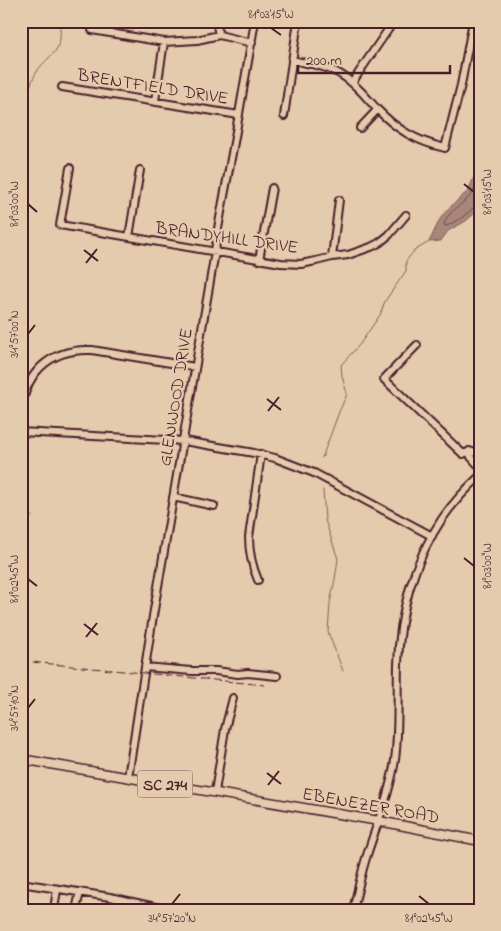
<svg xmlns="http://www.w3.org/2000/svg" width="501" height="931" font-family="'Indie Flower',sans-serif">
  <style>
    .water { fill: #a88679; stroke: #825d5a }
    .lines { fill: none; stroke-linecap: round; stroke-linejoin: round }
    .shore { stroke: #70484a; stroke-width: 1 }
    .stream { stroke: #825d5a; stroke-width: 1 }
    .minor-casing { stroke: #4a1f2b; stroke-width: 10 }
    .major-casing { stroke: #4a1f2b; stroke-width: 11 }
    .minor { stroke: #e5cbad; stroke-width: 6 }
    .major { stroke: #e5cbad; stroke-width: 8 }
    .rail { stroke: #4a1f2b; stroke-width: 1; stroke-dasharray: 8 4; stroke-linecap: butt }
    .ticks { fill: none; stroke: #4a1f2b; stroke-width: 2 }
    .labels { text-anchor: middle; stroke-width: 4.5; stroke-linejoin: round; paint-order: stroke }
    .shield { fill: #e5cbad; stroke: #785352; stroke-width: 1 }
    .shield-label { font-size: 16px; font-weight: bold; fill: #4a1f2b }
    .street-label { font-size: 18px; fill: #4a1f2b; stroke: #e5cbad }
    .neatline { fill: none; stroke: #4a1f2b; stroke-width: 2 }
    .ticks-label { font-size: 12px; text-anchor: middle; fill: #4a1f2b }
  </style>
  <rect width="100%" height="100%" fill="#e5cbad"/>
  <filter id="ink" filterUnits="userSpaceOnUse"><feTurbulence type="fractalNoise" baseFrequency=".02" numOctaves="2"/><feDisplacementMap in="SourceGraphic" scale="10" xChannelSelector="R" yChannelSelector="G"/><feConvolveMatrix kernelMatrix="1 2 1 2 8 2 1 2 1" color-interpolation-filters="sRGB"/></filter>
  <g filter="url(#ink)">
    <path class="water" d="M480,172V211L476,212L466,221L448,231L441,241L429,242L440,219L449,208L468,191L474,177Z"/>
    <g class="lines">
      <path class="shore" d="M480,179C476,184 474,191 470,196C462,205 446,213 444,225L447,226L463,217L474,207L480,206"/>
      <path class="stream" d="M21,136C24,116 25,97 33,79C44,53 66,58 59,21
        M322,458L339,412L347,394L342,376L341,365L360,344L380,315L385,301L406,271V261L414,251L429,242
        M323,490L325,520L338,559L335,579L330,603L328,632L343,671
        M21,505L32,517"/>
      <g class="minor-casing">
        <path id="minor" d="M216,21L219,35
          M92,30L164,42L197,40L219,35L252,43
          M292,60C309,64 328,66 343,76C356,84 366,97 376,108C397,130 416,141 445,148L461,85L473,21
          M352,83L366,62L394,21
          M62,87L239,115
          M155,101L164,42
          M284,116L298,21
          M360,128L377,110
          M70,168L60,225L281,263L301,264L316,261L332,257L348,255L371,247L379,243L389,235L406,215
          M129,237L140,170
          M332,257L339,200
          M259,260L272,188
          M417,345L384,379L463,454C470,451 474,450 480,456
          M21,417C23,374 49,348 92,350L195,367
          M21,432L184,441L254,453L275,458L314,473L432,536
          M469,451L471,457L480,467
          M173,497L214,506
          M258,580C252,566 249,553 249,537L261,454
          M145,667L191,671H216L238,674L248,673L277,676
          M128,777L153,616L215,252L217,234L235,137L255,21
          M215,792L225,729L233,698
          M21,884H27L110,897L169,910
          M54,910L57,889
          M76,910L80,892
          M353,910C358,891 361,873 367,855C377,823 390,793 395,760C399,729 397,697 398,665C399,614 413,562 442,519C453,503 466,489 480,476"/>
      </g>
      <g class="major-casing">
        <path id="major" d="M21,759L379,821L480,841"/>
      </g>
      <use href="#minor" class="minor"/>
      <use href="#major" class="major"/>
      <path class="rail" d="M21,661L265,685"/>
    </g>
  </g>
  <path class="ticks" d="M271,28L281,35M464,184L474,192M28,204L37,212M84,250L98,261M86,263L97,249M28,334L35,325M267,399L281,410M268,411L279,397M464,558L474,566M28,579L37,586M84,624L98,635M86,637L97,623M28,708L35,699M267,773L281,784M268,785L279,771M419,896L429,904M172,904L180,894"/>
  <g class="labels">
    <rect class="shield" x="137.5" y="770.5" width="55" height="27" rx="4"/>
    <g class="shield-label">
      <text x="165" y="790">SC 274</text>
    </g>
    <g class="street-label">
      <text transform="translate(153 86) rotate(9)" y="6">BRENTFIELD DRIVE</text>
      <text transform="translate(227 237) rotate(8)" y="6">BRANDYHILL DRIVE</text>
      <text transform="translate(175 397) rotate(-81)" y="6">GLENWOOD DRIVE</text>
      <text transform="translate(371 805) rotate(10)" y="6">EBENEZER ROAD</text>
    </g>
  </g>
  <rect width="501" height="931" fill="none" stroke="#e5cbad" stroke-width="55"/>
  <path d="M298 65v8h152v-8" fill="none" stroke="#4a1f2b" stroke-width="2.5"/>
  <text x="306" y="65" font-size="15" fill="#4a1f2b" stroke="#e5cbad" stroke-width="4" paint-order="stroke">200 m</text>
  <rect x="28" y="28" width="446" height="876" class="neatline"/>
  <g class="ticks-label">
    <text x="271" y="18">81°03'15"W</text>
    <text transform="translate(487 192) rotate(-90)" y="4">81°03'15"W</text>
    <text transform="translate(14 204) rotate(-90)" y="4">81°03'00"W</text>
    <text transform="translate(14 334) rotate(-90)" y="4">34°57'00"N</text>
    <text transform="translate(487 566) rotate(-90)" y="4">81°03'00"W</text>
    <text transform="translate(14 579) rotate(-90)" y="4">81°02'45"W</text>
    <text transform="translate(14 708) rotate(-90)" y="4">34°57'10"N</text>
    <text x="172" y="922">34°57'20"N</text>
    <text x="429" y="922">81°02'45"W</text>
  </g>
</svg>
